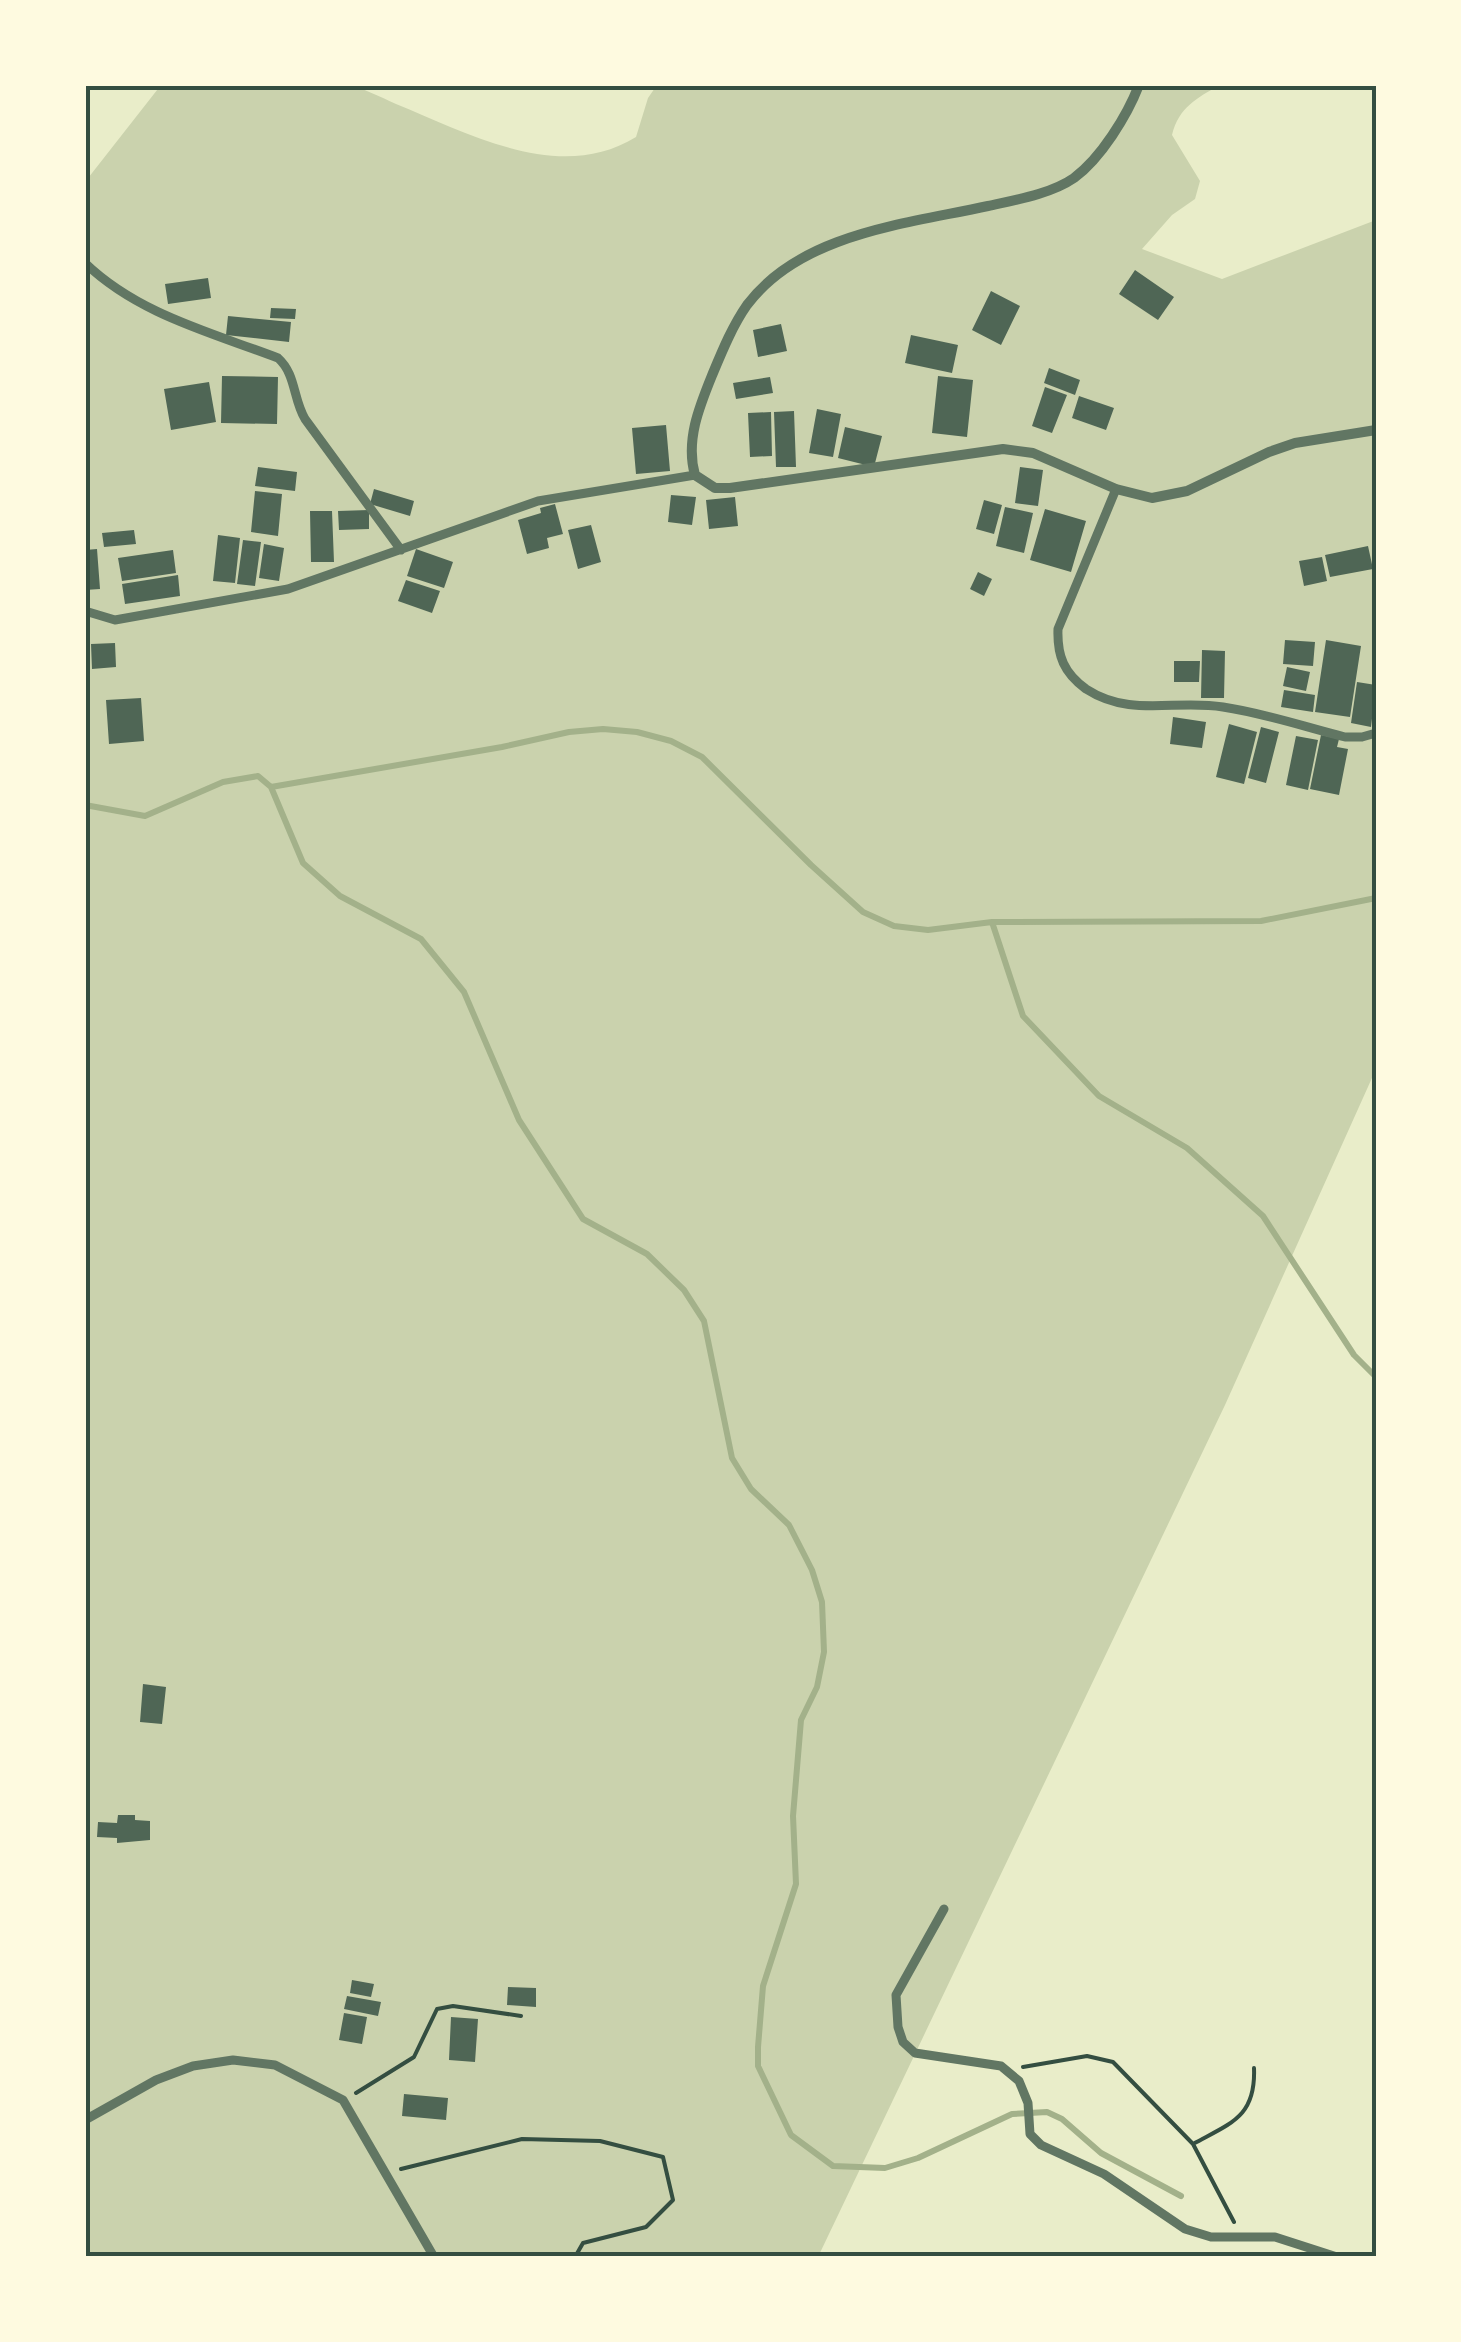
<svg xmlns="http://www.w3.org/2000/svg" width="1461" height="2342" font-family="Barlow,sans-serif">
  <style>
    .green { fill: #cad2ad }
    .lines { fill: none; stroke-linecap: round; stroke-linejoin: round }
    .stream { stroke: #a3b18a; stroke-width: 6 }
    .building { fill: #4f6655 }
    .path { stroke: #344e41; stroke-width: 4 }
    .minor { stroke: #617663; stroke-width: 9 }
    .tertiary { stroke: #617663; stroke-width: 10 }
    .neatline { fill: none; stroke: #344e41; stroke-width: 4 }
  </style>
  <rect width="100%" height="100%" fill="#e9edc9"/>
  <path class="green" d="M161,85C222,85 285,79 346,85C362,87 380,97 396,104C470,134 560,184 636,137L648,98L657,85H1220C1197,98 1179,107 1172,135L1200,181L1195,199L1172,215L1142,249L1222,279L1376,220V1069L1225,1405L818,2257H85V182Z"/>
  <g class="lines">
    <path class="stream" d="M271,787L502,747L569,732L603,729L637,732L671,741L702,757L811,865L863,912L894,926L928,930L992,922L1261,921L1376,898
      M85,805L145,816L223,782L258,776L271,787L303,863L340,896L421,939L464,992L519,1120L583,1219L647,1254L684,1290L704,1321L732,1458L751,1489L789,1525L812,1570L822,1602L824,1652L817,1687L801,1720L793,1816L796,1884L763,1986L758,2047V2066L791,2135L833,2166L885,2168L918,2158L1012,2114L1047,2112L1062,2119L1101,2153L1181,2196
      M992,922L1023,1016L1099,1096L1187,1148L1263,1216L1354,1355L1376,1377"/>
  </g>
  <path class="building" d="M1135,270L1174,297L1158,320L1119,294Z
    M208,278L211,298L168,304L165,284Z
    M991,291L1020,306L1001,345L972,330Z
    M271,308L296,309L295,319L270,318Z
    M228,316L291,322L289,342L226,335Z
    M781,324L787,351L758,357L753,330Z
    M911,335L958,345L952,373L905,363Z
    M1049,368L1080,380L1075,395L1044,383Z
    M222,376L278,377L277,424L221,423Z
    M938,376L973,380L967,437L932,433Z
    M770,377L773,393L736,399L733,383Z
    M209,382L216,422L171,430L164,389Z
    M1045,387L1067,395L1052,433L1032,426Z
    M1079,396L1114,408L1106,430L1072,418Z
    M817,409L841,414L833,457L809,453Z
    M794,411L796,467H776L774,412Z
    M771,412L772,456L750,457L748,413Z
    M666,425L670,471L636,474L632,428Z
    M845,427L882,436L874,467L838,458Z
    M258,467L297,472L295,491L255,486Z
    M1020,467L1043,470L1038,506L1015,503Z
    M374,489L414,501L410,516L370,504Z
    M255,491L282,494L278,536L251,532Z
    M671,495L696,497L692,525L668,522Z
    M735,497L738,526L709,529L706,500Z
    M984,500L1002,505L994,534L976,529Z
    M555,504L563,534L547,538L549,548L527,554L518,520L541,513L540,508Z
    M1005,507L1033,513L1024,553L996,546Z
    M1045,509L1086,521L1071,572L1030,560Z
    M369,510V529L339,530L338,511Z
    M310,511H332L334,562H311Z
    M591,525L601,562L578,569L568,530Z
    M134,530L136,544L104,547L102,533Z
    M218,535L240,538L235,583L213,581Z
    M243,540L261,542L255,586L237,584Z
    M264,544L284,548L279,581L259,578Z
    M1368,546L1373,569L1330,577L1325,555Z
    M97,549L100,589L85,590V550Z
    M416,549L453,562L444,588L407,576Z
    M173,550L176,573L122,581L118,558Z
    M1322,557L1327,581L1304,586L1299,561Z
    M978,572L992,579L984,596L970,589Z
    M178,575L180,596L125,604L122,584Z
    M406,580L440,591L432,613L398,601Z
    M1285,640L1315,642L1313,666L1283,664Z
    M1326,640L1361,646L1350,717L1315,712Z
    M115,643L116,667L92,669L91,644Z
    M1202,650L1225,651L1224,698H1201Z
    M1174,661H1200L1199,682H1174Z
    M1287,667L1310,672L1306,691L1283,686Z
    M1357,682L1376,685L1371,727L1351,723Z
    M1284,690L1315,695L1313,712L1281,707Z
    M141,698L144,741L109,744L106,700Z
    M1173,717L1206,722L1202,748L1170,744Z
    M1229,724L1257,732L1244,784L1216,777Z
    M1261,727L1279,732L1266,783L1248,778Z
    M1321,735L1339,739L1337,747L1348,749L1339,795L1310,789Z
    M1296,736L1318,740L1308,790L1286,785Z
    M143,1684L166,1687L162,1724L140,1722Z
    M118,1815H135V1820L150,1821V1840L117,1843V1838L97,1837L98,1822L117,1823Z
    M352,1980L374,1984L371,1997L350,1993Z
    M508,1987L536,1988V2007L507,2005Z
    M347,1996L381,2002L378,2016L344,2009Z
    M344,2013L367,2017L362,2044L339,2040Z
    M451,2017L478,2019L475,2062L449,2060Z
    M404,2094L448,2098L446,2120L402,2116Z"/>
  <g class="lines">
    <path class="path" d="M1023,2067L1087,2056L1113,2062L1193,2144L1234,2222
      M356,2093L414,2057L437,2009L453,2006L521,2016
      M1193,2144C1231,2123 1256,2117 1254,2068
      M401,2169L522,2139L600,2141L663,2157L673,2200L646,2227L583,2243L575,2257"/>
    <path class="minor" d="M85,263C138,314 210,332 278,358C296,374 293,399 305,419L401,550
      M1116,489L1058,629C1057,656 1064,673 1086,689C1131,718 1174,699 1223,707C1264,713 1305,727 1345,737H1362L1376,733
      M85,611L115,620L288,589L538,501L695,475
      M944,1909L896,1995L898,2027L903,2042L915,2053L1001,2066L1019,2081L1028,2103L1030,2134L1041,2145L1104,2174L1185,2229L1211,2237H1275L1337,2257
      M85,2120L156,2080L193,2066L233,2060L275,2065L343,2100L434,2257"/>
    <path class="tertiary" d="M1139,85C1127,116 1101,158 1074,178C1051,194 1015,200 988,206C907,224 801,233 747,305C733,325 723,349 713,373C700,405 685,440 695,475L715,488H730L1003,449L1033,453L1116,489L1152,498L1187,491L1269,452L1295,443L1376,430"/>
  </g>
  <rect width="1461" height="2342" fill="none" stroke="#fefae0" stroke-width="175"/>
  <rect x="88" y="88" width="1286" height="2166" class="neatline"/>
</svg>
